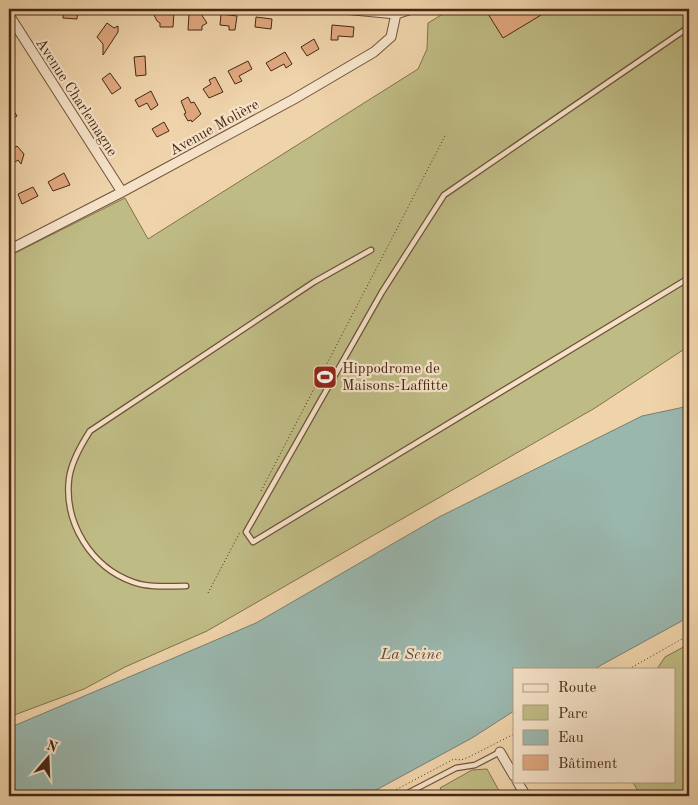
<svg xmlns="http://www.w3.org/2000/svg" width="698" height="805" font-family="'Old Standard TT',serif">
  <style>
    .green { fill: #bfbb84; stroke: #82724c }
    .water { fill: #9ab7ae; stroke: #787e70 }
    .building { fill: #e0a77e; stroke: #462814 }
    .lines { fill: none; stroke-linecap: round; stroke-linejoin: round }
    .lane-casing { stroke: #70533a; stroke-width: 7 }
    .street-casing { stroke: #70533a; stroke-width: 11 }
    .path { stroke: #462814; stroke-width: 1; stroke-dasharray: 1 2.5; stroke-linecap: butt }
    .lane { stroke: #f5e2c8; stroke-width: 4.5 }
    .street { stroke: #f5e2c8; stroke-width: 9 }
    .labels { text-anchor: middle; stroke-width: 4.5; stroke-linejoin: round; paint-order: stroke }
    .street-label { font-size: 15px; fill: #462814; stroke: #f5e2c8 }
    .poi-label { font-size: 15px; fill: #462814; stroke: #f5e2c8; text-anchor: start }
    .water-label { font-size: 16px; font-style: italic; fill: #5b4c3a; stroke: #f5e2c8 }
  </style>
  <rect width="100%" height="100%" fill="#efd3aa"/>
  <filter id="stains"><feTurbulence type="fractalNoise" baseFrequency=".004" numOctaves="4"/><feColorMatrix values="0 0 0 0 .2 0 0 0 0 .09 0 0 0 0 .02 0 0 0 .5 -.17"/></filter>
  <radialGradient id="worn" r=".72"><stop offset=".6" stop-color="#630" stop-opacity="0"/><stop offset="1" stop-color="#630" stop-opacity=".3"/></radialGradient>
  <path class="green" d="M451,9H689V346L595,408L207,631L125,667L84,689L9,717V256L125,198L148,239L418,69L427,49L428,23Z
    M689,644V795L641,796L632,781H674V669H657L665,657Z
    M487,769L502,796H444L440,788L472,770Z"/>
  <path class="water" d="M689,406V617L594,669H514V711L472,738L365,796H9V728L256,623L439,517L642,416Z"/>
  <path class="building" d="M64,9H78L77,19L63,18Z
    M151,9L160,14L163,9L174,12L173,27H160V23L157,21Z
    M485,9H551L503,38Z
    M199,11L207,23L202,26V30H188L189,14Z
    M221,14L237,16L235,30H229V26L220,25Z
    M256,17L272,19L271,29L255,27Z
    M107,23L114,28L118,26V32L103,55V44L97,37Z
    M332,25L354,27L353,37L338,36V40H331Z
    M314,39L319,49L307,56L301,47Z
    M285,52L292,64L286,68L284,64L271,71L266,63Z
    M145,56L146,75L136,76L134,57Z
    M248,61L252,69L239,76L242,81L235,84L228,71Z
    M110,73L121,88L112,94L102,79Z
    M215,77L223,92L209,98L203,89L211,84L209,80Z
    M151,91L158,105L151,110L147,103L139,107L135,100Z
    M188,97L191,103L194,102L201,114L192,122L191,120L188,121L184,114L186,113L181,101Z
    M9,103L17,116L9,121Z
    M164,122L169,131L157,137L152,129Z
    M17,146L24,154L21,164L18,160L12,164L9,159V151Z
    M64,173L70,185L53,191L48,182Z
    M33,187L38,196L22,204L18,194Z"/>
  <g class="lines">
    <g class="lane-casing">
      <path id="lane" d="M689,27L444,195L382,292L246,532L253,542L689,278
        M186,586C169,586 149,588 133,582C91,567 64,523 69,479C71,462 81,445 90,431L314,282L371,250
        M402,796L456,768L475,765L500,752"/>
    </g>
    <g class="street-casing">
      <path id="street" d="M343,9L396,14L412,9
        M9,15L122,192
        M9,250L122,192L294,99L374,52L391,37L397,9
        M500,752L514,776
        M517,781L526,796"/>
    </g>
    <path class="path" d="M261,491L446,134
      M208,593L240,532
      M629,669L689,635
      M384,796L454,759L461,760L469,757L514,734"/>
    <use href="#lane" class="lane"/>
    <use href="#street" class="street"/>
  </g>
  <defs>
    <g id="stadium-square" transform="scale(1.25)"><rect x="-9" y="-9" width="18" height="18" rx="4" fill="#8f2418" stroke="#f5e2c8"/><path d="M0-5a6.5 5 0 1 0 0 10a6.5 5 0 1 0 0-10ZM-3.5-1.8h7v3.6h-7Z" fill="#fff"/></g>
  </defs>
  <g fill-rule="evenodd">
    <use href="#stadium-square" x="325" y="377"/>
  </g>
  <g class="labels">
    <g class="street-label">
      <text transform="translate(77 97) rotate(57)" y="5">Avenue Charlemagne</text>
      <text transform="translate(214 127) rotate(-29)" y="5">Avenue Molière</text>
    </g>
    <g class="poi-label">
      <text x="342" y="373">Hippodrome de<tspan x="342" dy="17">Maisons-Laffitte</tspan></text>
    </g>
    <g class="water-label">
      <text x="411" y="659">La Seine</text>
    </g>
  </g>
  <rect width="698" height="805" fill="none" stroke="#efd3aa" stroke-width="30"/>
  <rect x="10" y="10" width="678" height="785" fill="none" stroke="#462814" stroke-width="2.5"/>
  <rect x="15" y="15" width="668" height="775" fill="none" stroke="#462814"/>
  <rect x="513" y="668" width="162" height="115" fill="#f5e2c8" stroke="#af9880"/>
  <rect x="523" y="684" width="25" height="8" fill="#f5e2c8" stroke="#af9880"/>
  <text x="558" y="692" font-size="15" fill="#462814">Route</text>
  <rect x="523" y="705" width="25" height="15" fill="#bfbb84" stroke="#af9880"/>
  <text x="558" y="718" font-size="15" fill="#462814">Parc</text>
  <rect x="523" y="730" width="25" height="15" fill="#9ab7ae" stroke="#af9880"/>
  <text x="558" y="742" font-size="15" fill="#462814">Eau</text>
  <rect x="523" y="755" width="25" height="15" fill="#e0a77e" stroke="#af9880"/>
  <text x="558" y="768" font-size="15" fill="#462814">Bâtiment</text>
  <g transform="translate(48 758) rotate(19)" stroke="#f5e2c8" stroke-width="4" paint-order="stroke">
  <path d="M0-4L9 19L0 12L-9 19Z" fill="#462814"/>
  <text y="-8" font-size="14" font-weight="bold" text-anchor="middle" fill="#462814">N</text>
  </g>
  <rect width="100%" height="100%" filter="url(#stains)"/>
  <rect width="100%" height="100%" fill="url(#worn)"/>
</svg>
